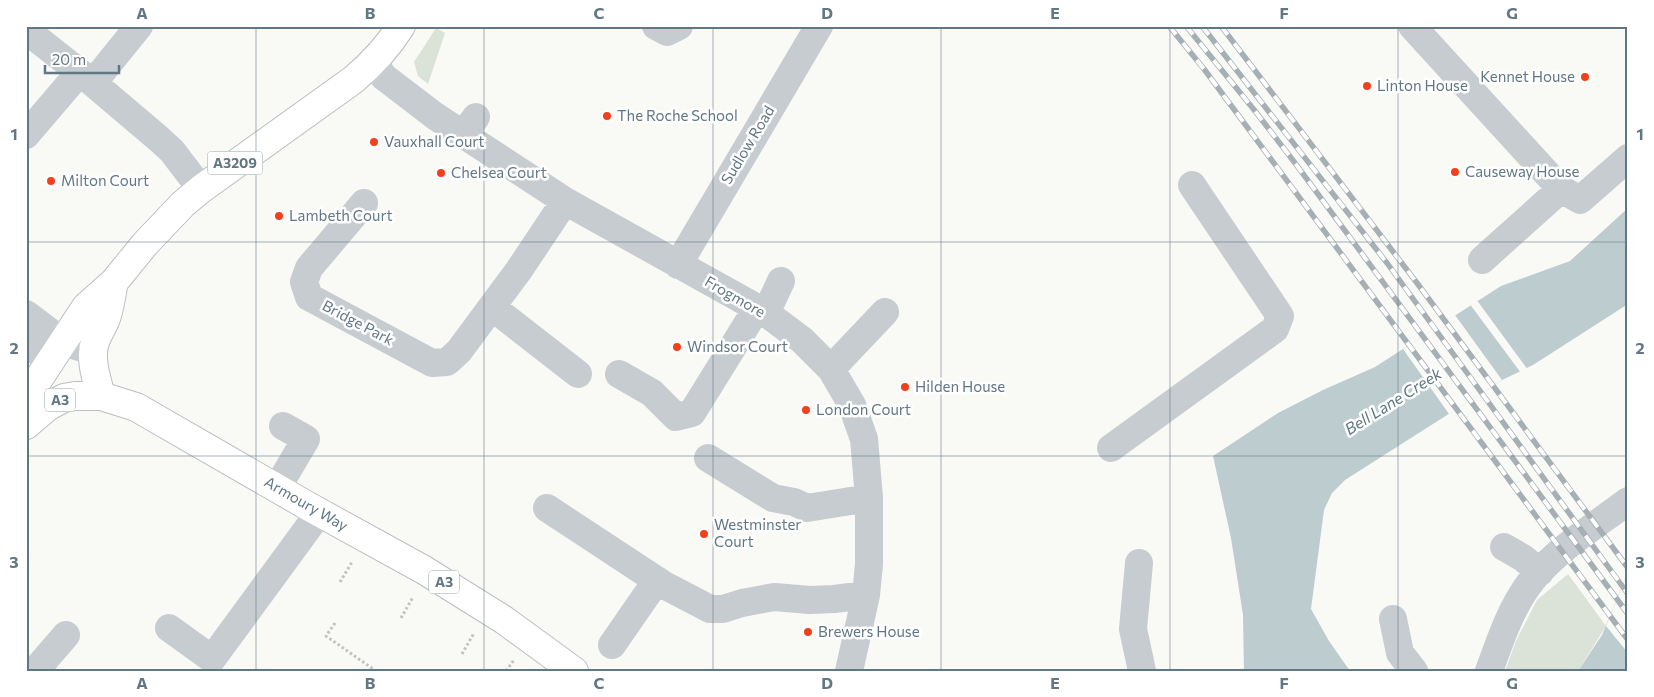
<svg xmlns="http://www.w3.org/2000/svg" width="1654" height="697" font-family="Commissioner,sans-serif">
  <style>
    .grass { fill: #dbe2d7 }
    .water { fill: #bdcccf }
    .pier { fill: #f9f9f6 }
    .lines { fill: none; stroke-linecap: round; stroke-linejoin: round }
    .major-casing { stroke: #b9bfc2; stroke-width: 30 }
    .highway-casing { stroke: #bbbfc2; stroke-width: 30 }
    .path { stroke: #c0c3c5; stroke-width: 3; stroke-dasharray: 2.5 2.5; stroke-linecap: butt }
    .minor { stroke: #c6cccf; stroke-width: 28 }
    .major { stroke: #fff; stroke-width: 28 }
    .highway { stroke: #fff; stroke-width: 28 }
    .rail-casing { stroke: #a6afb4; stroke-width: 5.5 }
    .rail { stroke: #fff; stroke-width: 4; stroke-dasharray: 11; stroke-linecap: butt }
    .grid { fill: none; stroke: #617784; stroke-width: 1; stroke-opacity: 0.55 }
    .poi-dot { fill: #f3401c; stroke: #fff; stroke-width: 2 }
    .labels { text-anchor: middle; stroke-width: 5; stroke-linejoin: round; paint-order: stroke }
    .shield { fill: #fff; stroke: #90a0a9; stroke-width: 1 }
    .shield-label { font-size: 14px; font-weight: bold; fill: #617784 }
    .poi-label { font-size: 15px; fill: #617784; stroke: #fff; text-anchor: start }
    .street-label { font-size: 15px; fill: #617784; stroke: #fff }
    .water-label { font-size: 16px; font-style: italic; fill: #5c777e; stroke: #fff }
    .neatline { fill: none; stroke: #617784; stroke-width: 2 }
    .grid-label { font-size: 16px; text-anchor: middle; font-weight: bold; fill: #617784 }
  </style>
  <rect width="100%" height="100%" fill="#f9f9f6"/>
  <path class="grass" d="M436,28L445,33L428,84L418,76L414,62Z
    M1568,574L1606,626L1578,671H1505L1516,641L1537,600Z"/>
  <path class="water" d="M1628,208V304L1533,365L1502,380L1345,480L1332,493L1324,510L1311,609L1329,641L1350,671H1244L1243,615L1231,538L1213,456L1278,413L1323,390L1375,367L1501,286L1570,261Z
    M1628,572V671H1578L1602,635Z"/>
  <path class="pier" d="M1476,299L1528,370L1521,373L1469,303Z
    M1455,315L1502,380L1449,414L1403,349Z
    M1628,572V653L1606,626Z"/>
  <g class="lines">
    <g class="major-casing">
      <path id="major" d="M101,396C98,384 93,370 93,357C92,343 99,333 105,321C110,309 111,295 114,282
        M26,398L86,307L114,282L145,244L183,204L201,189L353,80C372,64 388,47 401,26"/>
    </g>
    <g class="highway-casing">
      <path id="highway" d="M26,425L47,407L64,398L75,396H101L136,407L306,505L424,570L504,620L574,671"/>
    </g>
    <path class="path" d="M340,582L352,562
      M401,618L413,597
      M335,623L326,636L376,671
      M462,654L474,633
      M506,671L514,660"/>
    <path class="minor" d="M656,26L667,32L679,26
      M1412,26L1561,189L1580,200L1628,158
      M26,30L93,83L159,139L172,151L201,189
      M373,63L384,77L435,116L565,201L766,313L802,340L831,369L852,405L864,439L869,498V564L866,595L849,671
      M93,83L139,26
      M26,135L79,73
      M463,135L476,117
      M364,203L309,268L304,282L309,297L432,363L447,362L459,351L519,270L565,201
      M1482,260L1561,189
      M678,265L819,26
      M492,307L578,374
      M766,313L781,281
      M26,314L63,342L93,351
      M26,342L50,362
      M831,369L885,312
      M619,374L652,393L676,417L692,413L757,308
      M1111,448L1275,329L1280,316L1192,185
      M708,458L773,498L794,502L807,508L869,498
      M277,488L306,439L283,426
      M547,508L664,585L710,609H723L742,603L774,597L810,600L834,599L866,595
      M1504,547L1523,558L1540,572
      M1139,563L1133,629L1142,671
      M1393,619L1400,653L1414,671
      M169,628L212,659L319,513
      M612,645L657,580
      M35,671L66,635
      M1489,671C1500,641 1510,610 1529,584C1554,551 1595,526 1628,501"/>
    <use href="#major" class="major"/>
    <use href="#highway" class="highway"/>
    <g class="rail-casing">
      <path id="rail" d="M1169,26L1204,69L1628,640
        M1186,26L1255,111L1295,163L1628,614
        M1202,26L1387,263L1628,594
        M1221,26L1417,283L1628,568"/>
    </g>
    <use href="#rail" class="rail"/>
  </g>
  <path class="grid" d="M256,26V671M484,26V671M713,26V671M941,26V671M1170,26V671M1398,26V671M26,242H1628M26,456H1628"/>
  <g class="poi-dot">
    <circle cx="1585" cy="77" r="5"/>
    <circle cx="1367" cy="86" r="5"/>
    <circle cx="607" cy="116" r="5"/>
    <circle cx="374" cy="142" r="5"/>
    <circle cx="1455" cy="172" r="5"/>
    <circle cx="441" cy="173" r="5"/>
    <circle cx="51" cy="181" r="5"/>
    <circle cx="279" cy="216" r="5"/>
    <circle cx="677" cy="347" r="5"/>
    <circle cx="905" cy="387" r="5"/>
    <circle cx="806" cy="410" r="5"/>
    <circle cx="704" cy="534" r="5"/>
    <circle cx="808" cy="632" r="5"/>
  </g>
  <g class="labels">
    <g class="shield">
      <rect x="207.5" y="151.5" width="55" height="23" rx="4"/>
      <rect x="45" y="388.5" width="30" height="23" rx="4"/>
      <rect x="429" y="570.5" width="30" height="23" rx="4"/>
    </g>
    <g class="shield-label">
      <text x="235" y="168">A3209</text>
      <text x="60" y="405">A3</text>
      <text x="444" y="587">A3</text>
    </g>
    <g class="poi-label">
      <text x="1575" y="82" text-anchor="end">Kennet House</text>
      <text x="1377" y="91">Linton House</text>
      <text x="617" y="121">The Roche School</text>
      <text x="384" y="147">Vauxhall Court</text>
      <text x="1465" y="177">Causeway House</text>
      <text x="451" y="178">Chelsea Court</text>
      <text x="61" y="186">Milton Court</text>
      <text x="289" y="221">Lambeth Court</text>
      <text x="687" y="352">Windsor Court</text>
      <text x="915" y="392">Hilden House</text>
      <text x="816" y="415">London Court</text>
      <text x="714" y="530">Westminster<tspan x="714" dy="17">Court</tspan></text>
      <text x="818" y="637">Brewers House</text>
    </g>
    <g class="street-label">
      <text transform="translate(748 145) rotate(-59)" y="5">Sudlow Road</text>
      <text transform="translate(735 297) rotate(30)" y="5">Frogmore</text>
      <text transform="translate(358 323) rotate(28)" y="5">Bridge Park</text>
      <text transform="translate(306 504) rotate(30)" y="5">Armoury Way</text>
    </g>
    <g class="water-label">
      <text transform="translate(1393 401) rotate(-32)" y="6">Bell Lane Creek</text>
    </g>
  </g>
  <rect width="1654" height="697" fill="none" stroke="#ffffff" stroke-width="55"/>
  <path d="M45 65v8h74v-8" fill="none" stroke="#617784" stroke-width="2.5"/>
  <text x="52" y="65" font-size="15" fill="#617784" stroke="#ffffff" stroke-width="4" paint-order="stroke">20 m</text>
  <rect x="28" y="28" width="1598" height="642" class="neatline"/>
  <g class="grid-label">
    <text x="142" y="19">A</text>
    <text x="370" y="19">B</text>
    <text x="599" y="19">C</text>
    <text x="827" y="19">D</text>
    <text x="1055" y="19">E</text>
    <text x="1284" y="19">F</text>
    <text x="1512" y="19">G</text>
    <text x="14" y="140">1</text>
    <text x="1640" y="140">1</text>
    <text x="14" y="354">2</text>
    <text x="1640" y="354">2</text>
    <text x="14" y="568">3</text>
    <text x="1640" y="568">3</text>
    <text x="142" y="689">A</text>
    <text x="370" y="689">B</text>
    <text x="599" y="689">C</text>
    <text x="827" y="689">D</text>
    <text x="1055" y="689">E</text>
    <text x="1284" y="689">F</text>
    <text x="1512" y="689">G</text>
  </g>
</svg>
